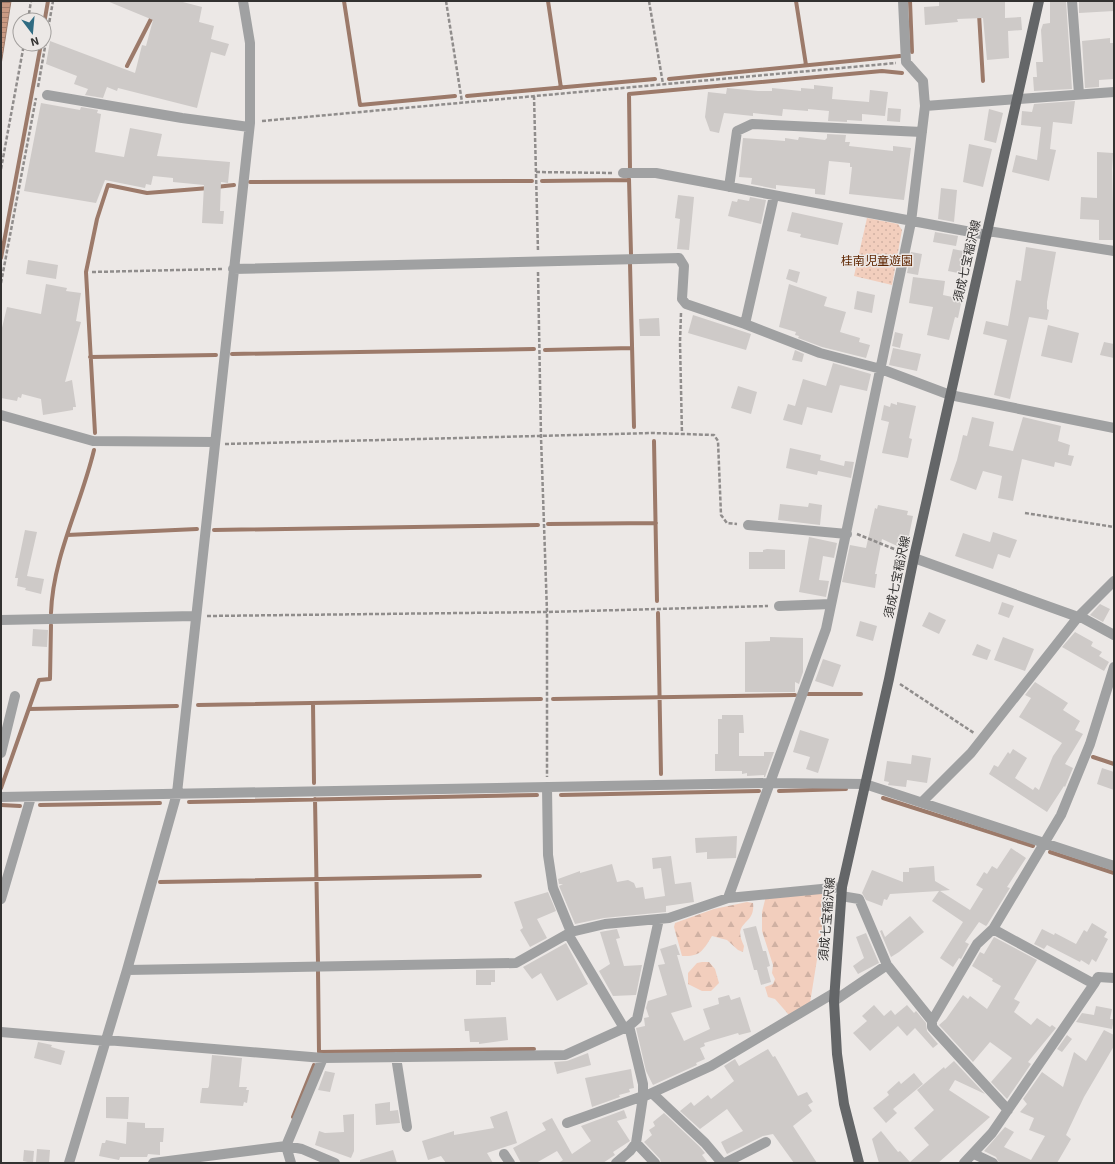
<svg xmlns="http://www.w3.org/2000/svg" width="1115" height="1164" font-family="'Exo 2','Noto Sans JP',sans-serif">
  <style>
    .forest { fill: url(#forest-firs) }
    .park { fill: url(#park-dots) }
    .water { fill: url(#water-rules); stroke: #9c7a6a }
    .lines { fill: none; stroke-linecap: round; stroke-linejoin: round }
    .stream { stroke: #9c7a6a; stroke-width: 4 }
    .building { fill: #cecac8 }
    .path { stroke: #908d8c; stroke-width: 2.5; stroke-dasharray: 4 2; stroke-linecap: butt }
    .minor { stroke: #a0a1a2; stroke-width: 10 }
    .major { stroke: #646668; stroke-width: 10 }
    .labels { text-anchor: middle; stroke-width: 3; stroke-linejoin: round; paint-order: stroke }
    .park-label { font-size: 12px; fill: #5e2500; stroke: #ece8e6 }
    .street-label { font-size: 12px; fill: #323130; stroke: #ece8e6 }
  </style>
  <defs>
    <pattern id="forest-firs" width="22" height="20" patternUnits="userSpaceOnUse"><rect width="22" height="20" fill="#f2cebd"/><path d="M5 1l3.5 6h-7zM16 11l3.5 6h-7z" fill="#d0b1a3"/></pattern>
    <pattern id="park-dots" width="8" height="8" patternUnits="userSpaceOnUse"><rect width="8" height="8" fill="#f2cebd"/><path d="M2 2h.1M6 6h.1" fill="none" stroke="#d0b1a3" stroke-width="1.8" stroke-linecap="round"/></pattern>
    <pattern id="water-rules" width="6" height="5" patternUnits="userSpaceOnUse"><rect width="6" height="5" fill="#ca9a83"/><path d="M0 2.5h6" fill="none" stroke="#a57e6c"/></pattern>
  </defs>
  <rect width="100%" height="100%" fill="#ece8e6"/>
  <path class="forest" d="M828,891L810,1003L789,1015L775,999L768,997L765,987L773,984L775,979L772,973L773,965L762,931V912L766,896Z
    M747,902L753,903C756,926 731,920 744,946L743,952L738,950L727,940L712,936C703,950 701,957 682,956L674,927L675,923L714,909Z
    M702,962H709L715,969L719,983L711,991H702L688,984V973L697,963Z"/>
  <path class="park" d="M867,218L898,224L902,230L892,285L854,276Z"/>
  <path class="water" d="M1,1H11L1,65Z"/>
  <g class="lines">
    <path class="stream" d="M344,1L360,105L455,96
      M548,1L561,88
      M796,1L806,65
      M910,1L912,52
      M979,14L983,81
      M44,24L48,1
      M127,66L153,15
      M669,79L900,56
      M467,96L655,79
      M630,169L629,94L882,71L902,73
      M629,179L631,254
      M542,181L629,180
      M250,182L532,181
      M216,187L234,185
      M1,258L41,44
      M630,263L634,427
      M545,350L632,348
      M232,354L534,349
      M90,357L216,355
      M95,433L86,272L97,219L108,185L147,193L209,188
      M654,441L657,601
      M548,524L656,523
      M214,530L538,525
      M67,535L197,529
      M51,613C53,556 81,505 94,450
      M658,613L661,774
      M808,694H861
      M553,699L795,695
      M313,703L314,783
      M198,705L541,699
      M29,709L177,706
      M1093,757L1114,764
      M1,788L39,680L50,679L51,625
      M779,791L846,789
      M561,795L759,791
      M883,798L1033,846
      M315,799L318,963
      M189,802L537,795
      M1,805L20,806
      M40,805L160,803
      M1050,852L1114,873
      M160,882L480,876
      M318,971L319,1052L534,1049
      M293,1117L314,1065"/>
  </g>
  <path class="building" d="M107,1H179L202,7L199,22L214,26L211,39L229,44L225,56L211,52L197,108L118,88L117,91L107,87L103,98L85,95L88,89L74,84L77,76L46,64L50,41L135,73L142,45L146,46L153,20Z
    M939,1H1005V18L1021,17L1022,30L1008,31L1009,58L987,60L983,18L957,19L958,22L925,25L924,7L939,6Z
    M1050,1H1066L1072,89L1034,91L1033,77H1037L1036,62H1043L1041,30L1043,24L1050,23Z
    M1079,1H1114V11L1079,13Z
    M1110,38V43H1114V79L1099,80V87L1085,88L1082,41Z
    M814,85L833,87L832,99L869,102L870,90L888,92L885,116L862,114V121L847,120V122L828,121L829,111L808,109V111L783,109L782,116L753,113V116L724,113L719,133L710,131L705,117L708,92L726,94L727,88L758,91H772V88L801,91V88L814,89Z
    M1075,101L1072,124L1053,122L1050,149L1056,150L1049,181L1012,172L1016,155L1037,160L1041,127L1021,125L1022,111L1032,112L1034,104Z
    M41,103L80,110L81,107L98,110L97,113L101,114L95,152L124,157L130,128L162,134L157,156L230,162L228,183L221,182L220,211H224L223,224L202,223L204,185L173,182V178L153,176L151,185L146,184L145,188L105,180L96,203L24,191Z
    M888,108L901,109L900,122L887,121Z
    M989,109L1003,113L996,143L984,140Z
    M827,134L846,135L845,142H850L849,146L893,151V146L911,148L904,200L849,194L852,167H850V163L829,161L825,195L815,194V189L776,185V189L751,184L752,178L739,177L743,138L785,141V138L798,140L799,137L825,140L827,138Z
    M969,144L992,149L983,187L963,182Z
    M1097,152L1113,153L1112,170L1114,240H1099V220L1080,219L1081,197L1097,198Z
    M941,188L957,190L954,222L938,219Z
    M678,195L694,197L689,250L677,249L680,219L675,218Z
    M750,197L766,200L761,224L728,216L732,201L737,202L738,199L749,201Z
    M792,212L843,223L838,245L800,237L801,234L787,231Z
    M935,232L958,236L956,246L933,242Z
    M1026,247L1056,252L1047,302V309L1049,310L1047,320L1029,317L1010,399L994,395L1007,340L983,334L986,321L1008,326L1016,280L1021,281Z
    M953,249L968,252L963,274L948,271Z
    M911,252L922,254L918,275L907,273Z
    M28,260L58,265L56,279L26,274Z
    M789,269L800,272L797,283L786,279Z
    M913,277L945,281L943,295L962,299L958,318L955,317L949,340L927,335L933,307L909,303Z
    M46,284L67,288L66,291L81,293L76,321L81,322L65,382L72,380L76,407H73V410L43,415L41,399L22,394L21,398L18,397L17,401L1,398V332L7,307L41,314Z
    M789,284L827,297L824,306L846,312L840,332L860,338L859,342L870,345L866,358L822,347L798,338L799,336L795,335L796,332L779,327Z
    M857,291L875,295L872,313L854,309Z
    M693,315L751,334L746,350L688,333Z
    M659,318L660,336H640L639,319Z
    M1048,325L1079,333L1072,363L1041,356Z
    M895,332L903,334L900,348L892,346Z
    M1104,342L1114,344V358L1100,355Z
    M893,348L921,354L917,371L889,365Z
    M795,350L804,354L802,362L792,360Z
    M833,363L871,374L867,391L840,385L832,413L807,407L802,425L783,420L788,404L795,406L803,379L826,386Z
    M738,386L757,392L751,414L731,408Z
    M897,402L916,406L909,438L912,439L908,458L882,453L889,422L881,420L884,405L890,407L891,403L897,405Z
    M972,417L994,422L989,446L1013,451L1023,417L1061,426L1058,441L1070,445L1068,455L1074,456L1071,466L1055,462L1054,467L1022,459L1013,501L998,498L1002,476L983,471L976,490L950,480L957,460L963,435L967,436Z
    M790,448L821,455L820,460L844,466L845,461L854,462L851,478L818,471L817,475L786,468Z
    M809,503L822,505L820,525L778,520L780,504L808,507Z
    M878,505L908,511L907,515L913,516L906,550L882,539L875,574H877L875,588L842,582L850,545L866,548L875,508L877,509Z
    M25,530L37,532L27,576L44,579L41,594L25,590L26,588L17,586L18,578H15Z
    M993,532L1017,540L1010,558L998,554L993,569L955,556L963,533L990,542Z
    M809,537L837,543L834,558L823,556L819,580L829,581L826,597L799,592Z
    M767,549L785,550V569H749V552H763V550Z
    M1002,602L1014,606L1009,618L998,614Z
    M1100,604L1110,609L1103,622L1090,615Z
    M929,612L946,620L939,634L922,626Z
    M860,621L877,626L873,641L856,636Z
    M33,629L48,630L47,647L32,646Z
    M1075,632L1093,642L1091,646L1102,652L1099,656L1109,662L1104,671L1062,647Z
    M770,637L803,638V672L799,684L795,682V692H745V642L770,641Z
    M1003,637L1034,649L1025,671L994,660Z
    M977,644L991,650L987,660L972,655Z
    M823,659L841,665L833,687L815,681Z
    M1035,682L1068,703L1063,710L1080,721L1075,730L1083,734L1065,764L1073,768L1065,787L1064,786L1047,812L989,774L994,765L998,767L1008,752L1010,754L1013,749L1027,758L1015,778L1033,790L1035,787L1039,790L1053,756L1062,743L1019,717L1031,698L1025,695Z
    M722,715H743L744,733H739V756H764V752H774L765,777H764V771V775L747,776V773L742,774V771H715V754H718V719H722Z
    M800,730L829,739L818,773L806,769L810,757L793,752Z
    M912,755L931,758L927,783L907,780L906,787L888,785L889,782L884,781L887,761L911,764Z
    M1102,768L1114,772V790L1097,784Z
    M737,836L736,858L707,859V852L696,853L695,838Z
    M1011,848L1026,858L1007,887L1010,888L987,925L986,926L979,922L965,942L969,944L961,959L959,958L953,967L940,958L963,922L932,901L939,891L890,894L887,900L884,899L882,906L866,900L862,893L872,870L903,882V872H909V868L934,866L935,881L950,890L940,891L970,910L983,889L976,885L984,872L987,874L992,866L997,869Z
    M671,856L675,884L691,882L694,902L666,906V912L604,918L575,924L559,886L563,884H559L558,879L580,871V873L612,864L617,882L628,880L634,883L636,888L643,887L645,899L665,896L661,868L653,869L652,858Z
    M548,892L556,911L537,919L547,938L530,947L520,930L523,928L514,902Z
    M910,916L924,932L899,952L891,957L880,931L882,930L885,937Z
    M1092,923L1107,932L1104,937L1108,939L1096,962L1092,959L1089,965L1081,960L1080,962L1047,945L1044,949L1034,944L1042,929L1054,935L1055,933L1076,944L1084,930L1087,932Z
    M756,926L763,951H766L770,966L767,967L771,982L761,985L757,970H754L743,929Z
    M617,929L620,938L616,939L624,966L642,965L636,995L613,996L599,971L610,964L600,932Z
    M866,933L879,963L858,974L853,966L864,958L856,937Z
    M994,937L1037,960L1014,999L1020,1002L1014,1012L1031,1025L1037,1018L1050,1027L1052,1025L1056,1028L1028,1062L1031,1064L1007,1099L991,1082L1012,1058L990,1042L973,1062L939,1025L946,1019L963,995L968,999L970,996L987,1009L1001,986L992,981L993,979L972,966L980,952L984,954Z
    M566,943L588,984L557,1001L541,973L532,979L523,967Z
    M676,944L680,955H677L692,1007L671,1013L684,1041L710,1029L703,1009L719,1004L718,998L729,995L731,1000L740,997L751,1032L739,1035L738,1033L704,1043L705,1046L700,1048L705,1059L696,1063L697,1065L653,1085L646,1071L636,1028L645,1026L644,1018L649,1017L646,1008L648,1001L667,995L658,965L665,964L660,949Z
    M476,970H495V982H491V985H476Z
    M874,1005L884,1016L891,1010L895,1015L907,1005L914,1013L916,1011L926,1023L927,1031L938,1044L933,1048L915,1028L907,1036L898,1026L870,1051L853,1033L867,1021L862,1016Z
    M1096,1006L1112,1009L1110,1019H1114L1112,1029L1076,1022L1082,1013L1094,1015Z
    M506,1017L508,1040L479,1044V1042H470L469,1031H465L464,1019Z
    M1104,1030L1114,1035V1046L1084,1097L1066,1135L1071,1139L1057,1163H999L996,1157L984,1151L1005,1127L1014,1132L1004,1147L1031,1160L1045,1136L1029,1130L1034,1118L1020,1112L1027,1104L1023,1099L1042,1072L1063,1087L1074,1052L1086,1061Z
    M1067,1035L1072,1039L1062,1052L1057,1049Z
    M38,1042L52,1045L51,1047L65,1051L61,1065L34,1058Z
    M768,1049L773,1057L775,1056L798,1096L807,1092L813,1102L808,1105L812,1111L793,1126L817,1163H794L773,1134L763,1136L727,1154L721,1142L743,1131L727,1109L700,1129L680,1111L691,1102L694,1106L708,1095L711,1099L734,1081L724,1066L735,1059L739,1066Z
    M588,1053L591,1065L557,1074L554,1062L567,1061Z
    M212,1055L242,1058L239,1087H247L246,1090H249L247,1103L244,1102L243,1106L200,1103L202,1088H208L209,1086Z
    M954,1061L985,1094L955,1080L949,1090L990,1117L938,1163H879L872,1139L881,1131L898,1152L900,1151L910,1162L929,1145L914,1128L934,1110L917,1090L944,1067L945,1069Z
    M631,1069L634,1088L629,1089L630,1092L619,1095L620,1097L592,1107L585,1078Z
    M325,1071L335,1073L330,1092L318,1090Z
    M914,1073L923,1084L893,1109L897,1113L886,1123L873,1108L889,1095L887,1092L899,1081L901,1084Z
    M106,1097H129L128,1119L106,1118Z
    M390,1102V1111L398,1110L400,1123L376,1125L375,1104Z
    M624,1110L627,1118L617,1121L630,1141L613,1152L615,1155L603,1163H558L563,1160L557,1151L536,1163H521L513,1148L546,1130L542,1123L552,1118L572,1154L591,1141L581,1126Z
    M507,1111L517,1143L487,1153L493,1163H446L441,1156L428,1160L422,1141L454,1131V1135L494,1128L490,1117Z
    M664,1113L700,1147L705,1153L702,1155L708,1163H661L660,1159L644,1142L652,1135L649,1130L655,1126L653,1122Z
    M354,1114V1151L351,1158L315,1145L319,1131L325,1133L344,1132L343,1115Z
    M127,1122L145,1123V1128H164L163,1142H160V1155L148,1154L147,1157H120L119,1160L99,1156L102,1143H105L106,1140L126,1144Z
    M37,1149L50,1150L49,1163L36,1162Z
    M24,1150L34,1151L33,1163L23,1161Z
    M393,1150L397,1163H360V1160Z"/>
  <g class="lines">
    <path class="path" d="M446,1L462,102
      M649,1L663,84
      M28,20L31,1
      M38,87L53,1
      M534,96L538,251
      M262,121L896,63
      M1,169L24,44
      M536,172L612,173
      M92,272L222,269
      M538,272L541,437L547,612V777
      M1,283L36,98
      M681,313L680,342L682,435
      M225,444L653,433L714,435L718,441L721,515L727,523L737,524
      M1025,513L1114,527
      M857,534L904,553
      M207,616L547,612L768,606
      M900,684L974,733"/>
    <path class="minor" d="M1072,1L1079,94
      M47,95L182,118L249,127
      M925,106L1114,92
      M623,173H656L987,235
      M729,187L737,131L752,124L922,132
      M988,231L1114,251
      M233,269L679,258L684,266L682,299L686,304L745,324L820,353L881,369L950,395L1114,428
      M745,324L774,196
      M1,415L93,441L215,442
      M748,525L847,534
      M914,558L1078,617
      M779,606L831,604
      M1079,616L1114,635
      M1,620L195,616
      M1,753L15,696
      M547,787L548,855L553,888L571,932
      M1,797L770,783L865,784L1114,866
      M922,802L971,753L1078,617L1114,581
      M841,896L859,899L887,965
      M728,898L826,629L911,222L925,106L923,81L906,62L903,1
      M1,899L31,797
      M568,934L624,1028
      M127,970L516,963L571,932L605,924L669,918L728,898L842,887
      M1094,984L1098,977L1114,978
      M834,1001L887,965L932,1021L977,944L993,929L1061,815L1090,744L1114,667
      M932,1021V1027L1008,1110
      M1,1032L106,1041
      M106,1040L323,1058L565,1055L629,1026L637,1019L659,919
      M396,1057L407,1127
      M652,1093L705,1143L722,1163
      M643,1097L711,1066L834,993
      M567,1123L643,1096
      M636,1143L655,1163
      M504,1154L510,1163
      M974,1154L993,1163
      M69,1163L127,970L177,793L250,123V43L243,1
      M153,1163L286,1146L302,1149L335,1163
      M291,1163L286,1146L323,1058
      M616,1163L630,1151L636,1143L643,1097V1084L629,1026
      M725,1163L766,1142
      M964,1163L992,1133L1094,984L993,929"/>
    <path class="major" d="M859,1163L844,1104L837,1054L834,1001L842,887L889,679L914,557L1039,1"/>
  </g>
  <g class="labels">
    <g class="park-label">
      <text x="877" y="265">桂南児童遊園</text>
    </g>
    <g class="street-label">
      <text transform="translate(967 261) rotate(-77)" y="4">須成七宝稲沢線</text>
      <text transform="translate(897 577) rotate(-78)" y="4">須成七宝稲沢線</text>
      <text transform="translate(827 919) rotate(-85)" y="4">須成七宝稲沢線</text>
    </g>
  </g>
  <rect width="1115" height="1164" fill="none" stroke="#323130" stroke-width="4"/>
  <g transform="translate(32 32) rotate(164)"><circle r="19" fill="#ece8e6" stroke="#a29f9d"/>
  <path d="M0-3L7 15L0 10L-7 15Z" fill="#2f6b82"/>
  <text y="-6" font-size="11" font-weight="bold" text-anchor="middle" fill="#323130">N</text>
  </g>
</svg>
